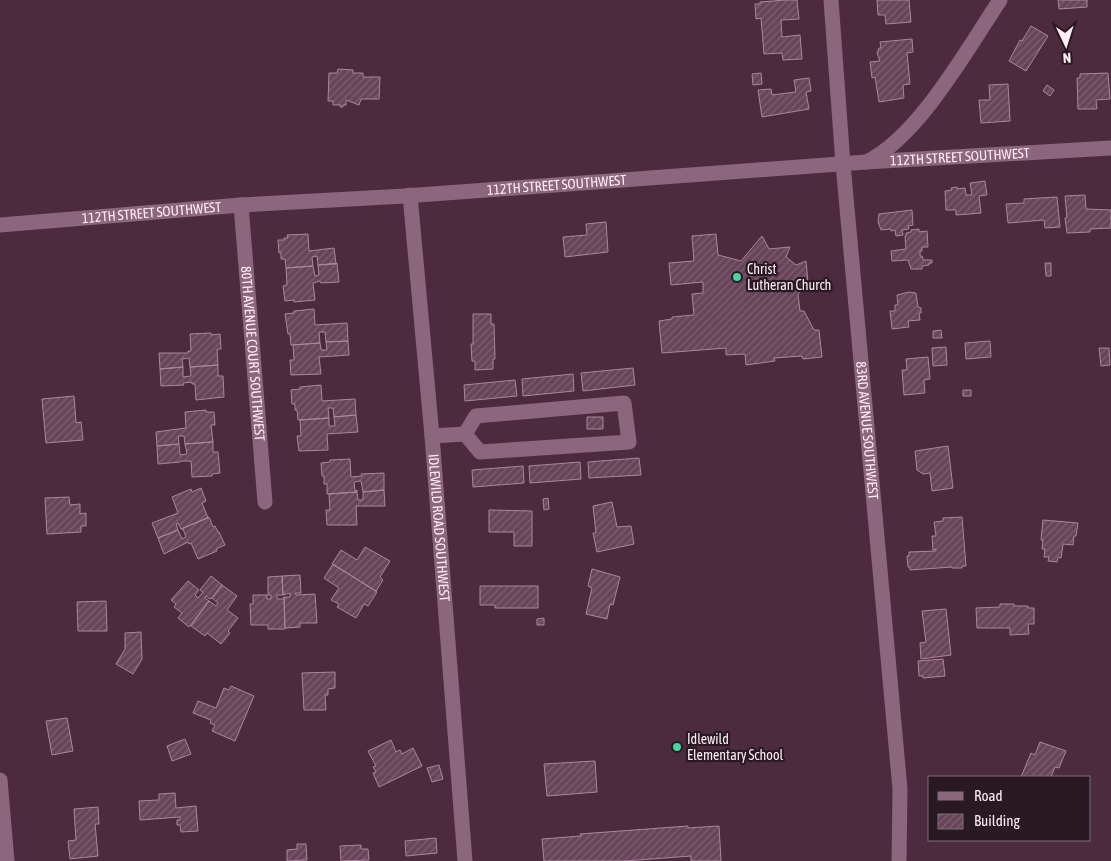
<svg xmlns="http://www.w3.org/2000/svg" width="1111" height="861" font-family="'Asap Condensed',sans-serif">
  <style>
    .building { fill: url(#building-hatch); stroke: #ad869d }
    .lines { fill: none; stroke-linecap: round; stroke-linejoin: round }
    .minor { stroke: #8c667c; stroke-width: 15 }
    .tertiary { stroke: #8c667c; stroke-width: 15 }
    .poi-dot { fill: #47d49d; stroke: #281922; stroke-width: 2 }
    .labels { text-anchor: middle; stroke-width: 4.5; stroke-linejoin: round; paint-order: stroke }
    .street-label { font-size: 14px; fill: #ffedf6; stroke: #281922 }
    .poi-label { font-size: 14px; fill: #ffedf6; stroke: #281922; text-anchor: start }
  </style>
  <defs>
    <pattern id="building-hatch" width="6" height="6" patternUnits="userSpaceOnUse" patternTransform="scale(1.25)"><rect width="6" height="6" fill="#674459"/><path d="M-1 1l2-2M0 6l6-6M5 7l2-2" fill="none" stroke="#7e5f71"/></pattern>
  </defs>
  <rect width="100%" height="100%" fill="#4c2b3f"/>
  <path class="building" d="M786,0H797L799,19L781,20L782,37L800,35L802,59L783,60L782,53L764,54L761,18L756,19L755,4H760V2Z
    M877,0H909L911,22L886,24L885,15H878Z
    M1058,0H1087V7L1059,9Z
    M1031,26L1048,36L1026,71L1009,61L1020,40L1022,41Z
    M912,39L913,52L907,53L910,84L903,85L904,98L879,102L875,77L872,78L870,62L880,61L877,53L879,48H881L880,42Z
    M338,69L353,70V73H363V77H380L379,99H361L359,105L346,100V105H343V107H340L341,105H333V101H328L329,73H337Z
    M761,73L762,84L753,85L752,74Z
    M1108,73L1110,99L1096,100L1097,109H1078L1077,78H1080V74Z
    M809,78L811,91L806,92L809,109L762,117L758,90L771,89L772,95L796,92L794,80Z
    M1008,84L1010,121L981,123L979,100H990L989,85Z
    M1047,85L1054,90L1050,96L1043,91Z
    M985,181L987,195L979,196L981,213L956,215V210H946L945,191L952,190L951,188L957,187V189L965,188L966,195H972L970,183Z
    M1085,195L1086,209L1111,210V228L1090,229V232L1067,233L1065,218H1067L1065,196Z
    M1057,197L1060,227L1045,228L1044,220L1008,223L1006,204L1024,203V199Z
    M912,210L913,225L908,226L909,229L902,230L903,235L896,236L895,230L891,231V229L881,230L878,222L879,214Z
    M606,222L608,252L565,257L563,237L587,235L586,224Z
    M919,229V232L927,231L928,247H922V251H920V256H922L923,260H932V263H929V265L922,266V269H911L908,260L892,261L891,251L906,249L905,236H906V233L911,232V230Z
    M308,234L309,251L334,248L336,264L318,265L317,256L312,257L313,266L286,268L285,259H281V252L279,253L278,240H284V238H288L287,235Z
    M716,234L718,255L741,261L762,236L769,249L790,247L786,257L796,265L806,261L808,283L798,294L800,311H804L814,330H819L822,357L803,359L802,356L774,358L775,361L746,365L745,354L726,355V348L662,353L659,321L672,319V317L694,315L692,294L703,293V282L671,285L669,263L694,261L692,236Z
    M337,263L339,282L321,283L320,281L313,283L315,300L294,302V300L285,301L283,286L287,285L286,268L313,266L315,276L319,275L318,265Z
    M1045,263H1051V276H1046Z
    M909,292L916,293L918,307L921,308V313H919L920,320L908,321L909,327L892,329L890,311H895V305H898L897,295Z
    M314,309L315,325L347,323L348,341L326,342L325,332H319L320,343L291,345L290,334H288L285,314L294,313V311Z
    M473,314H491V324H494L495,359H493V369L475,370V361H472L471,344H473Z
    M941,330L942,338H933V331Z
    M211,333V335L220,334L221,349H217L218,365L190,367L189,358L182,359L183,367L160,369L159,353H188V351H191L190,334Z
    M348,341L349,355L319,357L321,374L291,375L290,360H294L293,345L320,343L321,350H327L326,342Z
    M990,341L991,357L966,359L965,343Z
    M946,347L947,365L933,366L932,348Z
    M1099,348H1109L1110,365L1101,366Z
    M928,357L930,379L924,380L925,393L904,395L902,370H907L906,359Z
    M218,365V376H223L224,397L196,400L195,384H192V382L183,383L184,385L161,386L160,369L183,367V377L191,376L190,367Z
    M633,368L635,385L583,391L581,373Z
    M573,374L574,391L523,396L522,379Z
    M515,380L517,396L465,401L464,385Z
    M321,385L322,401L355,399L356,415L334,417L333,408H328L329,418L298,420L297,410H295V404H292L291,390L300,389V387Z
    M963,390H971V396H963Z
    M74,396L76,423L81,422L83,440L46,443L42,399Z
    M206,410V412H214L215,425H211L213,442L185,444L184,436H178L179,444L157,446L156,432L186,428L185,412Z
    M356,415L358,432L327,434L328,450L299,451L297,436H301L300,420L329,418V426H335L334,417Z
    M587,417H603V429H587Z
    M213,442V452H218L220,473L212,474V476L192,477L191,461H180V462L158,464L157,446L179,444L180,455L187,454L185,444Z
    M948,446L953,488L932,491L930,473L923,474L917,470L915,451Z
    M639,458L641,475L589,478L588,462Z
    M350,459L351,477L362,476L361,474L384,473V490L363,492L361,481L354,482L355,491L357,490V492L327,494V484H324V476H322L321,463L330,462V460Z
    M580,462L581,479L530,483L529,466Z
    M523,466L524,483L473,487L472,470Z
    M201,488L206,501L202,503L208,518L181,529L178,523L176,524L178,530L158,538L152,523L178,513L172,497L191,489L192,492Z
    M384,490L385,506H356L357,525H327L326,510H330L329,494L357,492L358,500H363V492Z
    M69,497L70,505L80,504V514L86,513V526H81V532L47,534L45,498Z
    M548,498L549,509L544,510L543,499Z
    M612,502L617,527L631,526L634,544L597,552L593,533H596L593,506Z
    M489,510L532,511V546H514V532H489Z
    M209,517L213,527L215,526L218,532H219L225,545L216,549L217,551L198,559L191,543L189,544L188,542L164,554L158,538L178,530L182,539L186,537L183,529H181Z
    M962,517L966,566H962V568H952V567L910,570V567H908L907,556H909V552L936,551V549L933,550L932,536H936L934,522L943,521V518Z
    M1043,520L1078,523L1076,536H1074L1073,545L1063,544L1061,558L1058,557L1057,562L1048,561L1049,557H1044L1045,549H1042L1043,540H1041Z
    M365,547L390,561L380,577L383,580L376,591L332,564L341,550L357,560Z
    M333,564L377,592L368,606L364,604L356,618L337,607L339,604L331,600L339,588L324,578Z
    M592,569L620,577L613,605L610,604L607,619L586,614L592,588L588,586Z
    M300,575L301,593H295L296,595L315,594L317,623H300V627L285,628L284,597H290V593L283,595L282,576Z
    M211,576L222,585L212,598L210,599L206,596L205,598L209,601L189,627L178,618L182,613L174,607L176,604L171,600L188,581L199,590L195,595L198,598L203,592L200,590Z
    M282,576L283,595H277V599H283L284,597L285,629H268V625H251L250,604H253V595H267V599H271V595H268V577Z
    M222,585L237,596L227,610L238,618L228,631L230,633L221,644L207,633L205,636L191,626L209,601L216,606L218,603L212,598Z
    M480,586H538V608H495V605H480Z
    M106,601L107,631H78L77,602Z
    M1000,604H1014V606H1028V608H1034V624H1028L1029,634L1010,635V628H977L976,608L1000,607Z
    M946,609L951,655L921,659L920,643L926,642L922,611Z
    M544,618V625H537V619Z
    M141,632L142,659L133,674L116,664L125,649V633Z
    M943,659L945,676L923,678V676H919L918,661Z
    M335,672V688L328,689V695H325L326,710H304L302,673Z
    M231,686L254,696L235,741L212,731L215,725L210,723L211,720L193,713L198,701L216,708L224,688L229,690Z
    M67,718L73,751L52,755L46,721Z
    M185,739L191,754L172,761L167,746Z
    M391,740L396,752L400,750L402,754L413,748L422,766L379,787L373,773L376,772L373,767L376,766L368,751Z
    M1040,742L1066,751L1059,768L1055,767L1051,777H1021L1031,753L1035,755Z
    M595,761L597,792L547,796L544,764Z
    M439,765L443,779L432,782L427,768Z
    M175,793L176,808L196,806L198,831L181,832L180,825H177V820H180V817L140,820L139,801L159,800V794Z
    M98,807L99,824H95L98,856L70,859L68,841L76,840L74,809Z
    M688,826V828L719,826L721,861H691V856L625,861H544L542,839L581,836L580,834Z
    M436,838L437,853L406,856L405,841Z
    M297,844H306L307,860L287,861V850L297,849Z
    M361,845V849H368L369,860L341,861L340,846Z"/>
  <g class="lines">
    <g class="minor">
      <path id="s1" d="M831,0L843,164L900,789L899,861"/>
      <path id="s2" d="M866,162L1111,148"/>
      <path id="s3" d="M241,205L265,502"/>
      <path d="M432,436L465,434L480,452L629,442L624,403L476,416L465,434"/>
    </g>
    <g class="tertiary">
      <path id="s4" d="M410,195L432,436L465,861"/>
      <path id="s5" d="M0,225L241,205L405,196L866,162C918,138 968,48 1000,0"/>
      <path d="M0,780L7,861"/>
    </g>
  </g>
  <g class="poi-dot">
    <circle cx="737" cy="277" r="5"/>
    <circle cx="677" cy="747" r="5"/>
  </g>
  <g class="labels">
    <g class="street-label">
      <text dy="5" stroke="none"><textPath href="#s2" startOffset="94">112TH STREET SOUTHWEST</textPath></text>
      <text dy="5" stroke="none"><textPath href="#s5" startOffset="558">112TH STREET SOUTHWEST</textPath></text>
      <text dy="5" stroke="none"><textPath href="#s5" startOffset="152">112TH STREET SOUTHWEST</textPath></text>
      <text dy="5" stroke="none"><textPath href="#s3" startOffset="149">80TH AVENUE COURT SOUTHWEST</textPath></text>
      <text dy="5" stroke="none"><textPath href="#s1" startOffset="432">83RD AVENUE SOUTHWEST</textPath></text>
      <text dy="5" stroke="none"><textPath href="#s4" startOffset="334">IDLEWILD ROAD SOUTHWEST</textPath></text>
    </g>
    <g class="poi-label">
      <text x="747" y="274">Christ<tspan x="747" dy="16">Lutheran Church</tspan></text>
      <text x="687" y="744">Idlewild<tspan x="687" dy="16">Elementary School</tspan></text>
    </g>
  </g>
  <rect x="928" y="776" width="162" height="65" fill="#281922" stroke="#7e6e77"/>
  <rect x="938" y="792" width="25" height="8" fill="#8c667c" stroke="#7e6e77"/>
  <text x="974" y="801" font-size="15" fill="#ffedf6">Road</text>
  <rect x="938" y="814" width="25" height="15" fill="url(#building-hatch)" stroke="#7e6e77"/>
  <text x="974" y="826" font-size="15" fill="#ffedf6">Building</text>
  <g transform="translate(1066 45) rotate(176)" stroke="#281922" stroke-width="4" paint-order="stroke">
  <path d="M0-4L9 19L0 12L-9 19Z" fill="#ffedf6"/>
  <text y="-8" font-size="14" font-weight="bold" text-anchor="middle" fill="#ffedf6">N</text>
  </g>
</svg>
